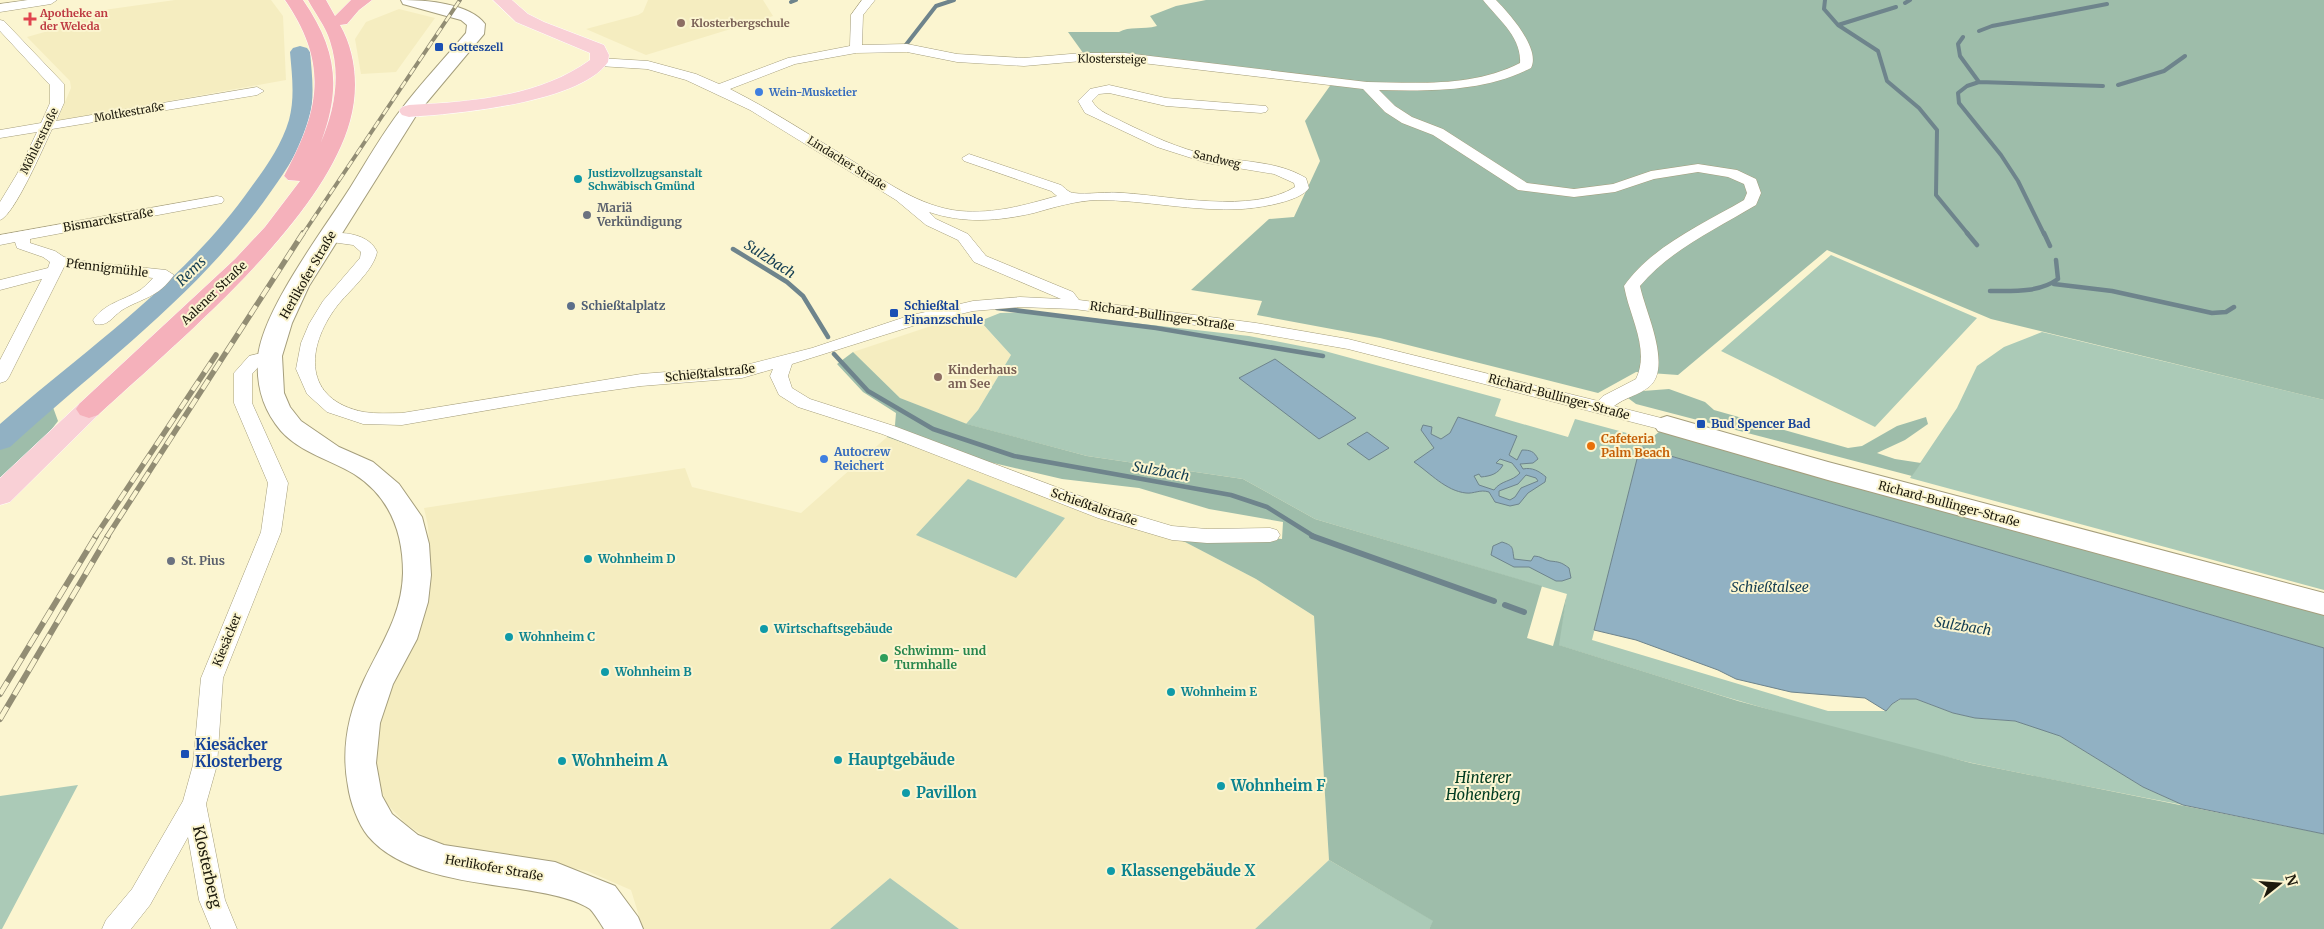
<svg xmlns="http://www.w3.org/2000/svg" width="2324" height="929" font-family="Merriweather,serif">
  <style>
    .built { fill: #f5edc0 }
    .green { fill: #abcab7 }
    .forest { fill: #9ebdaa; fill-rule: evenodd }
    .water { fill: #91b1c3; stroke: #6e848c; fill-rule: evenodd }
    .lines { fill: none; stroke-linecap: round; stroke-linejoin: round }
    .stream-far2 { stroke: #6e848c; stroke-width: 4 }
    .stream-far1 { stroke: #6e848c; stroke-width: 4.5 }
    .stream { stroke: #6e848c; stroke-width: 6 }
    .river { fill: #91b1c3; fill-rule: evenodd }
    .street-casing { stroke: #a59e7c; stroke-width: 1 }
    .secondary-casing { stroke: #a59e7c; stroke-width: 2 }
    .primary-casing { stroke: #fff; stroke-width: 1 }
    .highway-casing { stroke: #fff; stroke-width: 1 }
    .street { fill: #fff; fill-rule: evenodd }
    .secondary { fill: #fff; fill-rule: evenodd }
    .primary { fill: #f9d0d6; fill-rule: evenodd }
    .highway { fill: #f5b1bb; fill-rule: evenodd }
    .rail-far2-casing { stroke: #928d74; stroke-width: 4 }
    .rail-far1-casing { stroke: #928d74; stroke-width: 5.5 }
    .rail-casing { stroke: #928d74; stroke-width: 6 }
    .rail-far2 { stroke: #fbf5d0; stroke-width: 2.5; stroke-dasharray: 8; stroke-linecap: butt }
    .rail-far1 { stroke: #fbf5d0; stroke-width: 4; stroke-dasharray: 11; stroke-linecap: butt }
    .rail { stroke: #fbf5d0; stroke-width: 4.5; stroke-dasharray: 14; stroke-linecap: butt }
    .health-dot { fill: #e0444e; stroke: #fbf5d0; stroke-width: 2 }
    .education-dot { fill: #8d6e63; stroke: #fbf5d0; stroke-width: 2 }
    .transit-dot { fill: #1a4fb4; stroke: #fbf5d0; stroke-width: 2 }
    .shop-dot { fill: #3f7fe0; stroke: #fbf5d0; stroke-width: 2 }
    .culture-dot { fill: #0f9aa8; stroke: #fbf5d0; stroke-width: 2 }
    .worship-dot { fill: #6b7280; stroke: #fbf5d0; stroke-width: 2 }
    .service-dot { fill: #5c6f8a; stroke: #fbf5d0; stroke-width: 2 }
    .food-dot { fill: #e8710a; stroke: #fbf5d0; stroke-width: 2 }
    .leisure-dot { fill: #2e9e5b; stroke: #fbf5d0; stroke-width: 2 }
    .labels { text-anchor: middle; stroke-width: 4; stroke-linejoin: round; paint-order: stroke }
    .far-health-label { font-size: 11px; font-weight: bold; fill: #be3a42; stroke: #fbf5d0; text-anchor: start }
    .far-education-label { font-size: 11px; font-weight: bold; fill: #785e54; stroke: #fbf5d0; text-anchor: start }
    .far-transit-label { font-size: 11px; font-weight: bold; fill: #164399; stroke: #fbf5d0; text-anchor: start }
    .far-street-label { font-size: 11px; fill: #1d1a0d; stroke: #fbf5d0 }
    .far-shop-label { font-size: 11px; font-weight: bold; fill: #366cbe; stroke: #fbf5d0; text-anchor: start }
    .far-culture-label { font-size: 11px; font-weight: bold; fill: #0d838f; stroke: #fbf5d0; text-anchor: start }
    .worship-label { font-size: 12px; font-weight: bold; fill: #5b616d; stroke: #fbf5d0; text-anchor: start }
    .street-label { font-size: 12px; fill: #1d1a0d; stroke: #fbf5d0 }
    .service-label { font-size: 12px; font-weight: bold; fill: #4e5e75; stroke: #fbf5d0; text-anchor: start }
    .transit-label { font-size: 12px; font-weight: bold; fill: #164399; stroke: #fbf5d0; text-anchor: start }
    .education-label { font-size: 12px; font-weight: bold; fill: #785e54; stroke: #fbf5d0; text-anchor: start }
    .food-label { font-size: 12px; font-weight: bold; fill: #c56008; stroke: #fbf5d0; text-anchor: start }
    .shop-label { font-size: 12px; font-weight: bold; fill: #366cbe; stroke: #fbf5d0; text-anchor: start }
    .culture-label { font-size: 12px; font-weight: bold; fill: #0d838f; stroke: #fbf5d0; text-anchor: start }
    .leisure-label { font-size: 12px; font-weight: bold; fill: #27864d; stroke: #fbf5d0; text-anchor: start }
    .water-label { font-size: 14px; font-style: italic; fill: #133d52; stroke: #fbf5d0 }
    .near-transit-label { font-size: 15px; font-weight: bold; fill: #164399; stroke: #fbf5d0; text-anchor: start }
    .near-culture-label { font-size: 15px; font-weight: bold; fill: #0d838f; stroke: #fbf5d0; text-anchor: start }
    .near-park-label { font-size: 15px; font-style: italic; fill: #003b21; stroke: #fbf5d0 }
    .near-street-label { font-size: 15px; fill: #1d1a0d; stroke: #fbf5d0 }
  </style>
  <rect width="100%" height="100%" fill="#fbf5d0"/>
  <path class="built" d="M175,0H271L283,16L286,80L57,121L71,88L70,81L27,37L55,29L61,16Z
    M648,0H763L773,16L646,55L586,29L638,15L643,12Z
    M399,9L435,18L396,72L361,74L355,39L366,22Z
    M973,314L1011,355L978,410L966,424L900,398L853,352L964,315Z
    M887,437L1185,542L1256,579L1314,616L1329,860L1255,929H959L890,878L830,929H643L631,890L587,871L506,855L454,851L427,838L406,824L387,804L373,770L374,727L431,578L428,526L424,508L685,468L692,487L801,513Z"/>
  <path class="green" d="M1831,255L1977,318L1875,427L1721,351Z
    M1037,312L1249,336L1321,350L1501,399L1495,416L1568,437L1575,419L1649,439L1640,447L1592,640L1828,711H1886L1892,704L1901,699H1916L1953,713L1975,718L2015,721L2040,728L2060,736L2143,787L2183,805C2112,791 2042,778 1972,763C1832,731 1695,688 1558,645L1567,594L1315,519L1243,479L1087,456L966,424L978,410L1011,355L980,321L1000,313Z
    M2042,332L2324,400V590L1910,478L1957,408L1977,366L2004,347Z
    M968,479L1065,518L1016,578L916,535Z
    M78,785L2,929H0V796Z
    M1329,860L1434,921L1429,929H1255Z
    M890,878L959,929H830Z"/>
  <path class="forest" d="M1206,0H2324V400L1991,319L1827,250L1678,375L1636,372L1598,393L1380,338L1257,315L1262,301L1191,290L1269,219L1294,217L1320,161L1305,121L1332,83L1086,57L1068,32H1119C1129,26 1143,30 1157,26L1150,16L1176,6Z
    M853,352L900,398L967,424L1087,456L1243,479L1315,519L1542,586L1527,638L1553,646L1567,594L1559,645L1738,701L1971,763L2324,834V929H1429L1433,921L1329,860L1314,616L1256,579L1185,542L887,437L895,425L896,413L863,392L837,364ZM972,458L1062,479L1139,488L1209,509L1283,522L1282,539L1181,530L1035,485Z
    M46,388L58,421L45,438L0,484V425Z
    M1669,389L1705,402L1714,410L1848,448L1862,446L1897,426L1926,417L1928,424L1905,440L1877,453L1895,459L1921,463L1912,476L1636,404L1628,398L1643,391Z
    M1664,428L2324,609V648L1640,447Z"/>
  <path class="water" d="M1275,359L1356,418L1319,439L1239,378Z
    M1458,417L1517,436L1509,455L1517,460L1522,450C1530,450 1534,451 1538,459L1533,463L1520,464L1523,469C1532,467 1539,471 1546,477L1545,482L1528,493L1519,504L1510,506L1495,502L1489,492C1480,489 1474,494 1466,493C1446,491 1430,473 1414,462L1434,448L1421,430L1423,425L1432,427L1431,434L1441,439L1450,433ZM1500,459L1512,463L1520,473C1512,482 1501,480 1494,490L1479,485L1474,476L1479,474L1481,477C1491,476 1498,474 1503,465L1496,463ZM1526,475L1536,478L1538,481L1521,488L1515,497L1510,500L1499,496V491L1518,484Z
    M1367,432L1389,448L1369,460L1347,444Z
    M1640,447L2324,648V834L2183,805L2143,787L2060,736L2015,721L1975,718L1953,713L1916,699H1900L1892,704L1886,711L1865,698L1791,692L1736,679L1718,670L1636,640L1594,630Z
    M1502,542C1514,546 1512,547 1514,559L1531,561L1534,556C1541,556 1544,560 1550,561C1559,562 1561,562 1569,568L1571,578L1562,581H1556L1529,567H1514L1491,555L1493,546Z"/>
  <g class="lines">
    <path class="stream-far2" d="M1825,0L1824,9L1838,25
      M791,2L796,0
      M1905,3L1910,0
      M1896,7L1838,25L1878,51L1887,81L1919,108L1937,130L1936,195L1968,234
      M1979,31L1992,26L2107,4
      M1963,37L1958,44L1960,56L1979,82L1967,86L1958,93L1959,103L2001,155L2018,181L2044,234
      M905,46L936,6L954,0
      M1979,82L2103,86
      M2118,85L2164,71L2185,56"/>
    <path class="stream-far1" d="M1967,233L1977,245
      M2044,233L2050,246
      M733,249L787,282L803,296L828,337
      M2054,284L2112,291L2212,313L2226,312L2234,307
      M1990,291C2012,291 2039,293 2058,279L2056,260
      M997,308L1156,328L1323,356
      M834,354L868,391L933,429L1014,456L1231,495L1267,507L1315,537"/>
    <path class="stream" d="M1312,536L1494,601
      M1505,605L1524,612"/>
    <path class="river" d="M300,46L307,48L310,52C312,74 315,98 309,120C303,145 287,169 272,190C202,292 101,364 10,447L0,450V424C87,348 185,282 252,186C267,166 282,144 289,120C295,98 292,75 290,52L293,48Z"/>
    <g class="street-casing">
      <path id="street" d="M28,0H57L51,4L0,12V4Z
        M862,0H875L863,15L862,45L907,44L957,54L1024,58L1082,53H1125L1367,82C1418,83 1473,87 1520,63C1522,37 1497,18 1483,0H1496C1509,13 1541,49 1531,68C1484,92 1430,91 1379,90L1395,106L1412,117L1443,129L1527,183L1574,189L1613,184L1651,171L1698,164L1737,170L1756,179L1761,193L1756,205C1716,229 1670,250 1640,286C1645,311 1673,367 1649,387C1639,395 1624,398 1614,406L1673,421L1676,425L1673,429L1667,431L1348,349L1256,333L1074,309L1020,307L973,311L919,324L792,364L788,376L792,388L810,399L894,426L1112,508L1172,526L1207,529L1270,528L1277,530L1280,535L1277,540L1270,542L1207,543L1172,540L1098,518L882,434L798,407L779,395L770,376L773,369L742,378L641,386L570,396L402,425L363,424L327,412L307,394L296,369L301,343L309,324L323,301L360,258L361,252L353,245L324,241L321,238L324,235C341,230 370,234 377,252C374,270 348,292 337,306C305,348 303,400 364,412C376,414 390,413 402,413L641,374L742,366L812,348L908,316L973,301L1020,297L1061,299L974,262L958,240L926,225L896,200L750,110L686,80L647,69L599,66L593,62L599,58L648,61L696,74L719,84L788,58L850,46L851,15ZM907,52L957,62L1024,66L1082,61H1125L1363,89L1385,112L1402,123L1433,135L1518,190L1574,197L1615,192L1654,179L1698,172L1728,177L1744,184L1747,193L1744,200C1703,224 1652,246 1624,286L1626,295C1633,323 1649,352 1636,379L1603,396L1598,401L1348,339L1256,323L1079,300L1073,292L986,256L968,234L936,219L929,212C964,224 999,221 1034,213C1055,207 1075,201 1097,200C1146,200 1193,212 1242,209C1258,208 1300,202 1309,188L1306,178C1276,160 1243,163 1209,155C1179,149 1150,135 1123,122C1112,116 1098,112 1092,101L1099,94L1109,93L1166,106L1261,113L1266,112L1268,109L1266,106L1166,98L1109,85L1090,89L1078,101L1085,113L1157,147L1207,163L1274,174L1294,183L1295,187C1252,214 1171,196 1124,193C1109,191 1086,195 1074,193C1069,193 1065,188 1061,185L969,154L962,158L964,161L1051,191L1057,196C1025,205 995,214 960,211C920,207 885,181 851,160C811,136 772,110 730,89L795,64L856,53Z
        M0,20L4,21L64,84V103L56,121L257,87L264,91L257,95L52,129C44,146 14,216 0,220V202L17,174L37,132L0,138V130L41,123L50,103V85L0,31Z
        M217,196L222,197L224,200L222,203L30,239V243L55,251L64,257L89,262L166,270L174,275C158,298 142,298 122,310C112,317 108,327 95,324L93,320C104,304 121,301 137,292C143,289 148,283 153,278L64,267L9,377L6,381L0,383V360L42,279L0,290V280L48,268L50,262L43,257L17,248L15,242L0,245V235Z
        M270,351L276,352L279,356L276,360L261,364L252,374V403L288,483L281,532L223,678L217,765L206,804L225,900L237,929H211L199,900L188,837L150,905L131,929H102L106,920L132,889L183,801L193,765L201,678L261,532L268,483L234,403V373L249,356Z"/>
    </g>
    <g class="secondary-casing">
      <path id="secondary" d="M401,0C425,0 470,3 485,24L484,34L417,114L309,286L292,323L282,356L284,393L290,407L301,421L339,447L373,462L399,484L422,517L429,544L431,575L428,602L417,639L393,684L380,723L376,763L382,796L392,814L418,835L444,845L555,862L615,886L638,917L643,929H604C600,923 595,914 590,909C574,898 545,893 526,890C477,882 402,877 368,836C358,824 350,801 348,786C341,749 348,714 364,680C381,644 402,615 403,573C403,532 390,497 354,474C331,460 301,453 281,431C263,410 256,386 258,358C261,312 324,229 350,188C367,161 383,132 403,107C423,81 445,58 466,33L467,25L461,20L403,4Z
        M1667,416L1828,462L2324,593V615L1828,480L1658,431L1654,425L1658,419Z"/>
    </g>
    <g class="primary-casing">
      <path id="primary" d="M493,0H512L528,14L544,22L604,45L609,55L608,62C580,103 456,114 409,117L402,115L399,111L402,107L409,105C470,102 539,97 590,60V53L516,22Z
        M89,400L98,403L102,409L98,415L10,502L0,505V478L80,403Z"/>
    </g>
    <g class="highway-casing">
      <path id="highway" d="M285,0H303C336,48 342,86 321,142C335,110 341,74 330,41C326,27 315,13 308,0H326L335,16L351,0H372L359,10L347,24L340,25C356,53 359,89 350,121C322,223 176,343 98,415L89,418L80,415L76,409L80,403L235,259L265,227L300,181L288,180L284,176C320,110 329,64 285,0Z"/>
    </g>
    <use href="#street" class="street"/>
    <use href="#secondary" class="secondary"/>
    <use href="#primary" class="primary"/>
    <use href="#highway" class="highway"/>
    <g class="rail-far2-casing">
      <path id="rail-far2" d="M303,234L460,0"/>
    </g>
    <g class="rail-far1-casing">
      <path id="rail-far1" d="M95,537L216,355
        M107,537L303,233"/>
    </g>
    <g class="rail-casing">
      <path id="rail" d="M0,694L96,536
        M0,719L108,536"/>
    </g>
    <use href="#rail-far2" class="rail-far2"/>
    <use href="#rail-far1" class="rail-far1"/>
    <use href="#rail" class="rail"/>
  </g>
  <path class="health-dot" d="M27.5 11.5h5v5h5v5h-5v5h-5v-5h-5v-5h5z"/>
  <g class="education-dot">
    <circle cx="681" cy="23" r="5"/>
    <circle cx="938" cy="377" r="5"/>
  </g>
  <g class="transit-dot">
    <rect x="434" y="42" width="10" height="10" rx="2.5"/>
    <rect x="889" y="308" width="10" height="10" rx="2.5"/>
    <rect x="1696" y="419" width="10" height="10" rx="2.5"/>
    <rect x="180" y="749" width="10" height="10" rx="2.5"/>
  </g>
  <g class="shop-dot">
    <circle cx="759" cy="92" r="5"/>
    <circle cx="824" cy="459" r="5"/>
  </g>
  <g class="culture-dot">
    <circle cx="578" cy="179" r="5"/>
    <circle cx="588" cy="559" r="5"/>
    <circle cx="764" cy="629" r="5"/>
    <circle cx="509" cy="637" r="5"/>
    <circle cx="605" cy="672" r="5"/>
    <circle cx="1171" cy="692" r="5"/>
    <circle cx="838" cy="760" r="5"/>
    <circle cx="562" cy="761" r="5"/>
    <circle cx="1221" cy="786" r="5"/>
    <circle cx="906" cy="793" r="5"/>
    <circle cx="1111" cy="871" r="5"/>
  </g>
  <g class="worship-dot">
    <circle cx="587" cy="215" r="5"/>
    <circle cx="171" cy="561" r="5"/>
  </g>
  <circle class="service-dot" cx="571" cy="306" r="5"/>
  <circle class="food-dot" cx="1591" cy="446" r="5"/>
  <circle class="leisure-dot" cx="884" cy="658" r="5"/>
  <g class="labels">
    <g class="far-health-label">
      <text x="40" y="17">Apotheke an<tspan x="40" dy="13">der Weleda</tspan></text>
    </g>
    <g class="far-education-label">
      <text x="691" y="27">Klosterbergschule</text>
    </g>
    <g class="far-transit-label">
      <text x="449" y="51">Gotteszell</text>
    </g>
    <g class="far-street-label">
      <text transform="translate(1112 59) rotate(1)" y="4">Klostersteige</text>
      <text transform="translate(129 112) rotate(-10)" y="4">Moltkestraße</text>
      <text transform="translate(39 141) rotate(-64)" y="4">Möhlerstraße</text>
      <text transform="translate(1217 159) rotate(13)" y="4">Sandweg</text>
      <text transform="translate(847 163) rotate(32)" y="4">Lindacher Straße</text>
    </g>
    <g class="far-shop-label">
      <text x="769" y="96">Wein-Musketier</text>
    </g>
    <g class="far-culture-label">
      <text x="588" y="177">Justizvollzugsanstalt<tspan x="588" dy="13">Schwäbisch Gmünd</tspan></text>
    </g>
    <g class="worship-label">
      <text x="597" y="212">Mariä<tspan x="597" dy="14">Verkündigung</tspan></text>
      <text x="181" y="565">St. Pius</text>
    </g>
    <g class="street-label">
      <text transform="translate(108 220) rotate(-10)" y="4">Bismarckstraße</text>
      <text transform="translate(107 268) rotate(7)" y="4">Pfennigmühle</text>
      <text transform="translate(308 275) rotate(-60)" y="4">Herlikofer Straße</text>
      <text transform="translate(214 293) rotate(-44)" y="4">Aalener Straße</text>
      <text transform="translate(1162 316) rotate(8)" y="4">Richard-Bullinger-Straße</text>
      <text transform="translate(710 373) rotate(-6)" y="4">Schießtalstraße</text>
      <text transform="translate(1559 397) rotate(15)" y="4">Richard-Bullinger-Straße</text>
      <text transform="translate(1949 504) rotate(15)" y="4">Richard-Bullinger-Straße</text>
      <text transform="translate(1094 507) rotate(19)" y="4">Schießtalstraße</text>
      <text transform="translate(227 640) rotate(-68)" y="4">Kiesäcker</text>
      <text transform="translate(494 868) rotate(10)" y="4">Herlikofer Straße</text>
    </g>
    <g class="service-label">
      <text x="581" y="310">Schießtalplatz</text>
    </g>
    <g class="transit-label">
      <text x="904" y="310">Schießtal<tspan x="904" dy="14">Finanzschule</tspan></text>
      <text x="1711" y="428">Bud Spencer Bad</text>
    </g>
    <g class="education-label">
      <text x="948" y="374">Kinderhaus<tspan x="948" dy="14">am See</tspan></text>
    </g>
    <g class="food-label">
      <text x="1601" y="443">Cafeteria<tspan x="1601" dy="14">Palm Beach</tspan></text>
    </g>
    <g class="shop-label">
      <text x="834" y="456">Autocrew<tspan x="834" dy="14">Reichert</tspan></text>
    </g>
    <g class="culture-label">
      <text x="598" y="563">Wohnheim D</text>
      <text x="774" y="633">Wirtschaftsgebäude</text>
      <text x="519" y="641">Wohnheim C</text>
      <text x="615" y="676">Wohnheim B</text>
      <text x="1181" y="696">Wohnheim E</text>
    </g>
    <g class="leisure-label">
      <text x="894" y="655">Schwimm- und<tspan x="894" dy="14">Turmhalle</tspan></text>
    </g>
    <g class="water-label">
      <text transform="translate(770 259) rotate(33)" y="5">Sulzbach</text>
      <text transform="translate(191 271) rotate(-44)" y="5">Rems</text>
      <text transform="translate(1161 471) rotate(10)" y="5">Sulzbach</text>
      <text x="1770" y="592">Schießtalsee</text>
      <text transform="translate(1963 626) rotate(9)" y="5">Sulzbach</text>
    </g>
    <g class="near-transit-label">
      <text x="195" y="750">Kiesäcker<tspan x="195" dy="17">Klosterberg</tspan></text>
    </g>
    <g class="near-culture-label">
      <text x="848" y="765">Hauptgebäude</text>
      <text x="572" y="766">Wohnheim A</text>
      <text x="1231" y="791">Wohnheim F</text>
      <text x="916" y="798">Pavillon</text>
      <text x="1121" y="876">Klassengebäude X</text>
    </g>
    <g class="near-park-label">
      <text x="1483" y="783">Hinterer<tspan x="1483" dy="17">Hohenberg</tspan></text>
    </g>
    <g class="near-street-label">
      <text transform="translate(207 867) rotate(77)" y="5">Klosterberg</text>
    </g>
  </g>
  <g transform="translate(2279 884) rotate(73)" stroke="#fbf5d0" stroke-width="4" paint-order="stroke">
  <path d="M0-4L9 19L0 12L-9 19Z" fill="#1d1a0d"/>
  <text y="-8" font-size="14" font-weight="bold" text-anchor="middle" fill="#1d1a0d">N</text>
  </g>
</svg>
